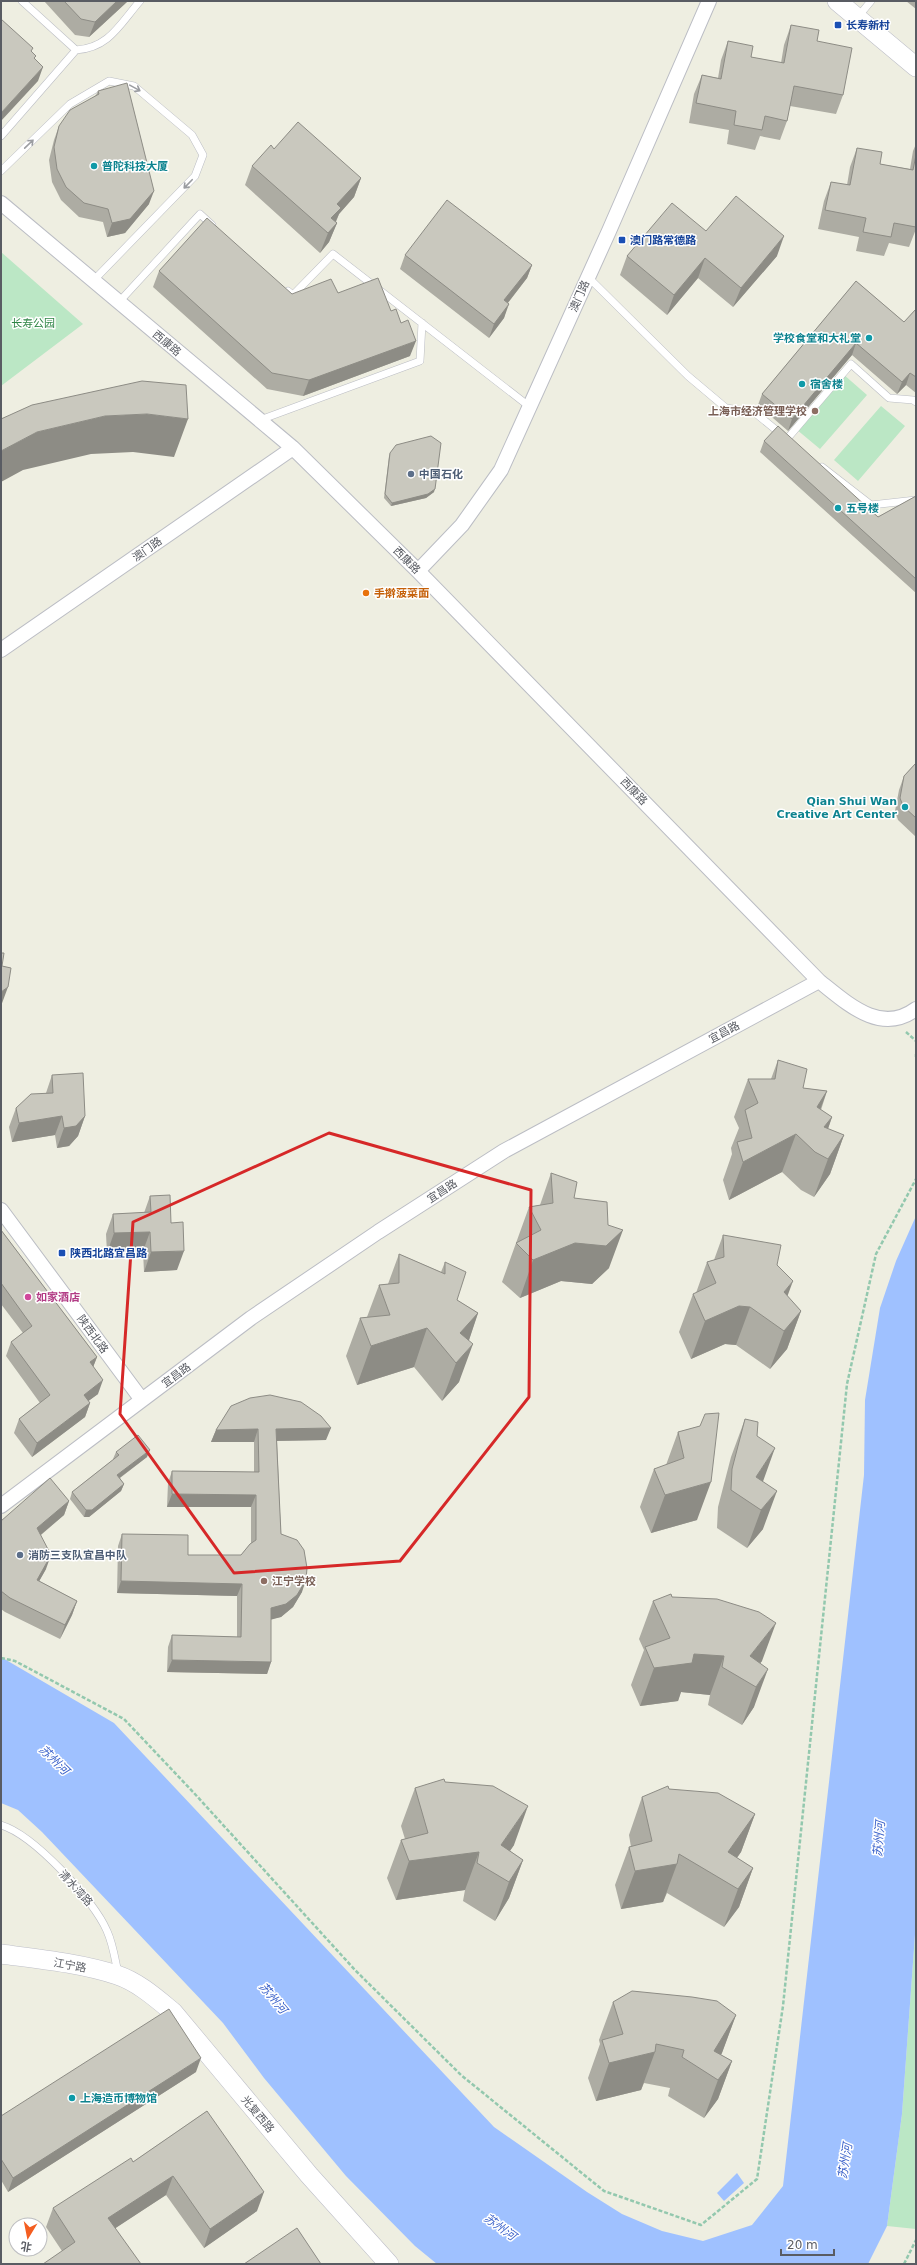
<svg xmlns="http://www.w3.org/2000/svg" width="917" height="2265" font-family="'DejaVu Sans','Noto Sans SC',sans-serif">
  <style>
    .green { fill: #bbe7c5 }
    .water { fill: #9fc1ff }
    .lines { fill: none; stroke-linecap: round; stroke-linejoin: round }
    .lane-casing { stroke: #bbbdc4; stroke-width: 8 }
    .street-casing { stroke: #bbbdc4; stroke-width: 16 }
    .secondary-casing { stroke: #bebfc8; stroke-width: 20 }
    .path { stroke: #93c8ae; stroke-width: 2.5; stroke-dasharray: 4 2; stroke-linecap: butt }
    .lane { stroke: #fff; stroke-width: 7 }
    .street { stroke: #fff; stroke-width: 14 }
    .secondary { stroke: #fff; stroke-width: 19 }
    .wall { fill: #adaca3 }
    .shaded-wall { fill: #8d8c85 }
    .building { fill: #c9c8be; stroke: #8d8c85 }
    .oneway { stroke: #9b9da1 }
    .marked { fill: none; stroke: #d62828; stroke-width: 3; stroke-linejoin: round }
    .transit-dot { fill: #1a4fb4; stroke: #fff; stroke-width: 1.5 }
    .culture-dot { fill: #0f9aa8; stroke: #fff; stroke-width: 1.5 }
    .education-dot { fill: #8d6e63; stroke: #fff; stroke-width: 1.5 }
    .service-dot { fill: #5c6f8a; stroke: #fff; stroke-width: 1.5 }
    .food-dot { fill: #e8710a; stroke: #fff; stroke-width: 1.5 }
    .hotel-dot { fill: #d1479c; stroke: #fff; stroke-width: 1.5 }
    .labels { text-anchor: middle; stroke-width: 3; stroke-linejoin: round; paint-order: stroke }
    .transit-label { font-size: 11px; font-weight: bold; fill: #164399; stroke: #fff; text-anchor: start }
    .culture-label { font-size: 11px; font-weight: bold; fill: #0d838f; stroke: #fff; text-anchor: start }
    .street-label { font-size: 11px; fill: #595c63; stroke: #fff }
    .park-label { font-size: 11px; fill: #2e8545; stroke: #fff }
    .education-label { font-size: 11px; font-weight: bold; fill: #785e54; stroke: #fff; text-anchor: end }
    .service-label { font-size: 11px; font-weight: bold; fill: #4e5e75; stroke: #fff; text-anchor: start }
    .food-label { font-size: 11px; font-weight: bold; fill: #c56008; stroke: #fff; text-anchor: start }
    .hotel-label { font-size: 11px; font-weight: bold; fill: #b23c85; stroke: #fff; text-anchor: start }
    .water-label { font-size: 12px; font-style: italic; fill: #3b62ca; stroke: #fff }
  </style>
  <rect width="100%" height="100%" fill="#eeeee1"/>
  <path class="green" d="M1,252L83,324L1,386Z
    M843,374L867,395L820,449L796,429Z
    M881,406L905,426L858,481L834,460Z
    M916,1921V2229L887,2226L902,2114Z"/>
  <path class="water" d="M916,1216V1921L902,2114L887,2226L868,2264H437L415,2246L346,2176L264,2078L223,2023L42,1832L18,1810L1,1803V1657L114,1723L494,2127L587,2192L622,2214L662,2231L703,2241L752,2225L783,2186L864,1475L865,1400L880,1308L896,1261Z
    M737,2173L744,2183L724,2201L717,2193Z"/>
  <g class="lines">
    <g class="lane-casing">
      <path id="lane" d="M22,1L76,50
        M857,18L871,1
        M1,136L76,50C109,48 120,24 140,1
        M1,171L70,104L109,81L134,86L192,135L203,155L195,176L93,281
        M588,277L688,376L726,408L754,412L781,434
        M288,291L293,295L333,254L530,407
        M119,302L200,214L212,225
        M260,420L420,361L422,323
        M787,439L851,364L889,398L913,400L916,402
        M822,467L871,505L916,500
        M1,1825C34,1835 94,1900 107,1931C113,1944 115,1959 118,1973"/>
    </g>
    <g class="street-casing">
      <path id="street" d="M1,203L293,448L418,571L819,981C846,1002 880,1036 916,1009
        M418,571L462,525L501,470L609,231L709,1
        M1,650L293,448
        M1,1210L142,1400
        M1,1506L251,1318L378,1232L504,1151L819,981"/>
    </g>
    <g class="secondary-casing">
      <path id="secondary" d="M837,1L916,67
        M1,1954C39,1959 80,1963 117,1975C138,1982 156,1998 173,2012L309,2175L389,2264"/>
    </g>
    <path class="path" d="M906,1032L916,1041
      M916,1054V1057
      M1,1658L15,1661L124,1719L194,1793L355,1970L461,2075L604,2191L701,2225L757,2179L783,2006L847,1384L876,1254L916,1179
      M904,2264L916,2240"/>
    <use href="#lane" class="lane"/>
    <use href="#street" class="street"/>
    <use href="#secondary" class="secondary"/>
  </g>
  <path class="wall" d="M44,1H128L89,37L75,35Z
    M906,1H916V9Z
    M791,25L817,41L843,95L836,114L790,106L787,121L780,140L760,136L755,150L727,144L729,130L689,123L694,94L702,75L718,78L721,60L728,41L751,57L781,63L784,45Z
    M98,91L149,204L125,233L107,237L103,222L79,217L61,200L52,182L49,160L54,140L59,126L96,95Z
    M916,144V229L909,247L889,243L884,256L856,251L859,237L818,229L824,201L831,182L847,185L850,167L857,148L880,164L910,169L913,151Z
    M274,149L361,178L354,197L339,214L336,222L337,223L329,242L320,253L245,185L252,166Z
    M706,231L777,256L733,307L698,278L667,315L620,275L627,256Z
    M405,255L532,265L527,278L508,303L504,318L489,338L400,269Z
    M159,271L292,294L338,293L410,356L303,396L267,389L153,287Z
    M856,281L904,322L916,309V393L906,385L897,394L852,355L788,431L758,405L762,394Z
    M764,441L878,517L916,496V593L760,452Z
    M390,453L434,492L426,498L391,506L384,498L389,456Z
    M916,763V837L898,820L895,811L899,790L904,776Z
    M778,1060L803,1088L827,1091L821,1110L832,1117L828,1129L844,1135L830,1174L814,1197L801,1190L782,1172L729,1200L723,1180L732,1154L731,1148L739,1128L734,1117L748,1079H771Z
    M52,1075L85,1116L78,1136L69,1146L57,1148L55,1135L12,1142L9,1127L16,1108L46,1093Z
    M551,1173L574,1198L609,1268L592,1284L561,1281L520,1298L502,1282L529,1207L540,1205Z
    M150,1196L171,1223L177,1270L144,1272L143,1251L107,1253L106,1234L113,1214L144,1213Z
    M1,1230L97,1357L93,1367L98,1394L88,1401L90,1403L85,1417L32,1457L14,1433L19,1419L40,1403L6,1356L11,1342L23,1333L1,1304Z
    M723,1235L777,1265L787,1296L801,1311L787,1349L770,1369L736,1345L725,1344L691,1359L679,1332L693,1294L696,1293L707,1262L714,1260Z
    M399,1254L441,1272L445,1262L457,1300L478,1313L469,1340L459,1382L442,1401L414,1367L357,1385L346,1356L360,1318L367,1317L379,1285L388,1284Z
    M321,1416L326,1440L277,1441L281,1534L302,1592L293,1607L281,1617L271,1619V1662L267,1674L167,1672L168,1647L172,1635L237,1637V1596L117,1593L118,1546L122,1534L188,1555H241L251,1543V1507H167L168,1483L172,1471L254,1472V1442H211L216,1430Z
    M745,1419L757,1436L763,1529L747,1548L717,1528L718,1507L731,1457Z
    M700,1426L697,1520L651,1533L640,1507L654,1469L666,1465L678,1432Z
    M116,1452L147,1457L120,1478L124,1484L121,1491L89,1517H84L70,1499L72,1492L114,1459H113Z
    M69,1501L64,1515L41,1535L46,1569L39,1581L77,1601L72,1615L60,1639L5,1612L1,1609V1521Z
    M672,1597L762,1661L760,1663L754,1707L742,1725L708,1705L710,1695L681,1692L678,1701L640,1706L631,1685L644,1650L639,1639L653,1601Z
    M415,1788L514,1845L510,1851L523,1860L509,1898L495,1921L463,1901L465,1890L396,1900L387,1878L401,1840L405,1839L401,1826Z
    M669,1789L755,1814L741,1852L737,1858L753,1868L739,1907L724,1927L667,1893L663,1902L621,1909L615,1885L629,1847H631L629,1835L642,1797Z
    M613,2002L736,2015L721,2055L732,2061L718,2099L704,2118L668,2096L670,2088L644,2083L641,2090L596,2101L588,2078L600,2044L599,2040Z
    M196,2072L8,2192L1,2180V2116Z
    M207,2111L257,2211L204,2248L166,2195L115,2228L62,2251L46,2227L53,2208L133,2162Z"/>
  <path class="shaded-wall" d="M117,1H128L89,37L95,22Z
    M43,67L38,81L1,121V113Z
    M361,178L354,197L339,214L334,225L337,223L329,242L320,253L328,233L326,232L337,204Z
    M154,191L149,204L125,233L107,237L112,223Z
    M784,236L777,256L733,307L741,288Z
    M705,258L698,278L667,315L674,295Z
    M532,265L527,278L499,314L504,300Z
    M509,304L504,318L489,338L494,324Z
    M416,341L410,356L303,396L309,380Z
    M856,343L852,355L788,431L792,419Z
    M910,373L906,385L897,394L902,382Z
    M147,414L188,419L174,457L133,452L91,454L23,470L1,482V451L37,432L105,416Z
    M435,489L434,492L426,498L391,506L392,503Z
    M8,987L1,1006V992Z
    M827,1091L813,1129L817,1107Z
    M62,1116L55,1135L12,1142L19,1123Z
    M85,1116L78,1136L69,1146L57,1148L64,1128Z
    M832,1117L819,1154L824,1127Z
    M796,1134L782,1172L729,1200L743,1162Z
    M844,1135L830,1174L814,1197L828,1159Z
    M623,1230L609,1268L592,1284L561,1281L520,1298L533,1260L575,1243Z
    M150,1232L143,1251L107,1253L114,1233Z
    M184,1251L177,1270L144,1272L151,1252Z
    M793,1281L779,1319L784,1292Z
    M739,1306L750,1307L736,1345L725,1344L691,1359L705,1321Z
    M801,1311L787,1349L770,1369L784,1331Z
    M478,1313L465,1352L460,1333Z
    M427,1328L414,1367L357,1385L371,1346Z
    M473,1344L459,1382L442,1401L456,1363Z
    M97,1357L92,1370L90,1362Z
    M103,1380L98,1394L79,1408L84,1395Z
    M90,1403L85,1417L32,1457L37,1443Z
    M331,1428L326,1440L272,1441L276,1429Z
    M258,1429L254,1442H211L216,1430Z
    M775,1448L761,1487L756,1477Z
    M150,1450L147,1457L114,1482L117,1475Z
    M711,1482L697,1520L651,1533L665,1495Z
    M124,1484L121,1491L89,1517H84L86,1510Z
    M777,1491L763,1529L747,1548L761,1510Z
    M172,1494L256,1495L251,1507H167Z
    M69,1501L64,1515L32,1542L37,1528Z
    M51,1555L46,1569L32,1594L37,1580Z
    M306,1580L302,1592L293,1607L281,1617L266,1621L271,1608Z
    M121,1581L242,1584L237,1596L117,1593Z
    M77,1601L72,1615L60,1639L65,1625Z
    M776,1623L762,1661L746,1681L750,1656Z
    M694,1654L724,1656L710,1695L681,1692L678,1701L640,1706L654,1668Z
    M172,1660L271,1662L267,1674L167,1672Z
    M768,1669L754,1707L742,1725L756,1687Z
    M528,1806L514,1845L494,1873L501,1845Z
    M755,1814L741,1852L721,1879L728,1852Z
    M479,1852L465,1890L396,1900L409,1861Z
    M523,1860L509,1898L495,1921L509,1882Z
    M677,1864L663,1902L621,1909L635,1871Z
    M753,1868L739,1907L724,1927L738,1889Z
    M736,2015L722,2053L709,2074L714,2051Z
    M655,2052L641,2090L596,2101L609,2063Z
    M201,2058L196,2072L8,2192L13,2178Z
    M732,2061L718,2099L704,2118L718,2080Z
    M173,2176L166,2195L102,2237L108,2218Z
    M264,2192L257,2211L204,2248L210,2229Z"/>
  <path class="building" d="M64,1H117L95,22L81,19Z
    M1,19L33,48L31,51L36,56L34,58L43,67L1,113Z
    M791,25L819,30L817,41L852,48L843,95L794,86L787,121L765,116L762,130L734,125L736,111L696,103L702,75L721,79L728,41L753,46L751,57L784,63Z
    M127,83L154,191L130,219L112,223L108,209L84,203L66,187L57,169L54,147L59,126L70,110L99,94L98,91Z
    M298,122L361,178L337,204L341,208L331,218L337,223L328,233L252,166L271,145L274,149Z
    M857,148L882,152L880,164L913,170L916,155V227L894,223L891,237L863,232L866,218L825,210L831,182L850,185Z
    M736,196L784,236L741,288L705,258L674,295L627,256L672,203L706,231Z
    M447,200L532,265L504,300L509,304L494,324L405,255Z
    M207,218L292,294L331,279L338,293L378,278L391,311L396,309L401,323L408,320L416,341L309,380L272,373L159,271Z
    M856,281L904,322L916,309V377L910,373L902,382L856,343L792,419L762,394Z
    M142,381L186,385L188,419L147,414L105,416L37,432L1,451V419L32,405Z
    M778,426L878,517L916,496V579L764,441Z
    M431,436L441,443L435,489L428,494L392,503L385,494L390,453L396,445Z
    M916,763V818L903,806L900,798L904,776Z
    M1,953H4L2,966L11,968L8,987L1,992Z
    M778,1060L807,1069L803,1088L827,1091L817,1107L832,1117L824,1127L844,1135L828,1159L815,1152L796,1134L743,1162L737,1142L752,1138L745,1110L758,1103L748,1079H775Z
    M83,1073L85,1116L76,1126L64,1128L62,1116L19,1123L16,1108L31,1094L53,1093L52,1075Z
    M551,1173L577,1182L574,1198L607,1202L608,1225L623,1230L606,1246L575,1243L533,1260L516,1243L541,1230L529,1207L553,1203Z
    M170,1195L171,1223L183,1222L184,1251L151,1252L150,1232L114,1233L113,1214L151,1212L150,1196Z
    M1,1230L97,1357L90,1362L103,1380L84,1395L90,1403L37,1443L19,1419L50,1395L11,1342L32,1326L1,1283Z
    M723,1235L781,1245L777,1265L793,1281L784,1292L801,1311L784,1331L750,1307L739,1306L705,1321L693,1294L716,1283L707,1262L724,1257Z
    M399,1254L445,1274V1262L466,1272L457,1300L478,1313L460,1333L473,1344L456,1363L427,1328L371,1346L360,1318L390,1315L379,1285L399,1283Z
    M270,1395L301,1402L321,1416L331,1428L276,1429L281,1534L297,1540L304,1550L307,1568L306,1580L297,1595L286,1604L271,1608V1662L172,1660V1635L241,1637L242,1584L121,1581L122,1534L188,1535V1555H241L250,1544L256,1540V1495L172,1494V1471L259,1472L258,1429L216,1430L231,1406L250,1398Z
    M719,1413L711,1482L665,1495L654,1469L684,1458L678,1432L700,1426L705,1414Z
    M745,1419L758,1422L757,1436L775,1448L756,1477L777,1491L761,1510L731,1490L732,1469Z
    M138,1435L150,1450L117,1475L124,1484L92,1510H86L72,1492L119,1455L116,1452Z
    M50,1478L69,1501L37,1528L51,1555L37,1580L77,1601L65,1625L10,1598L1,1591V1521Z
    M671,1594L672,1597L717,1599L759,1612L776,1623L750,1656L768,1669L756,1687L722,1667L724,1656L694,1654L692,1663L654,1668L645,1647L670,1638L653,1601Z
    M444,1779L445,1782L493,1786L528,1806L501,1845L523,1860L509,1882L477,1863L479,1852L409,1861L401,1840L428,1833L415,1788Z
    M668,1786L669,1789L718,1793L755,1814L728,1852L753,1868L738,1889L679,1854L677,1864L635,1871L629,1847L652,1841L642,1797Z
    M632,1991L692,1997L717,2001L736,2015L714,2051L732,2061L718,2080L682,2057L684,2050L656,2044L655,2052L609,2063L602,2040L623,2034L613,2002Z
    M169,2009L201,2058L13,2178L1,2159V2116Z
    M207,2111L264,2192L210,2229L173,2176L108,2218L141,2264H43L75,2242L53,2208L131,2158L133,2162Z
    M297,2228L321,2264H244Z"/>
  <defs><path id="oneway-shaft" d="M-6 0H5M1.5-3L5.5 0L1.5 3" fill="none" stroke-width="1.6" stroke-linecap="round" stroke-linejoin="round"/></defs>
  <g class="oneway">
    <use href="#oneway-shaft" transform="translate(135 88) rotate(29)"/>
    <use href="#oneway-shaft" transform="translate(29 144) rotate(-44)"/>
    <use href="#oneway-shaft" transform="translate(188 184) rotate(134)"/>
  </g>
  <path class="marked" d="M329,1133L531,1190L529,1397L400,1561L234,1573L120,1414L133,1222Z"/>
  <g class="transit-dot">
    <rect x="834" y="21" width="8" height="8" rx="2"/>
    <rect x="618" y="236" width="8" height="8" rx="2"/>
    <rect x="58" y="1249" width="8" height="8" rx="2"/>
  </g>
  <g class="culture-dot">
    <circle cx="94" cy="166" r="4"/>
    <circle cx="869" cy="338" r="4"/>
    <circle cx="802" cy="384" r="4"/>
    <circle cx="838" cy="508" r="4"/>
    <circle cx="905" cy="807" r="4"/>
    <circle cx="72" cy="2098" r="4"/>
  </g>
  <g class="education-dot">
    <circle cx="815" cy="411" r="4"/>
    <circle cx="264" cy="1581" r="4"/>
  </g>
  <g class="service-dot">
    <circle cx="411" cy="474" r="4"/>
    <circle cx="20" cy="1555" r="4"/>
  </g>
  <circle class="food-dot" cx="366" cy="593" r="4"/>
  <circle class="hotel-dot" cx="28" cy="1297" r="4"/>
  <g class="labels">
    <g class="transit-label">
      <text x="846" y="29">长寿新村</text>
      <text x="630" y="244">澳门路常德路</text>
      <text x="70" y="1257">陕西北路宜昌路</text>
    </g>
    <g class="culture-label">
      <text x="102" y="170">普陀科技大厦</text>
      <text x="861" y="342" text-anchor="end">学校食堂和大礼堂</text>
      <text x="810" y="388">宿舍楼</text>
      <text x="846" y="512">五号楼</text>
      <text x="897" y="805" text-anchor="end">Qian Shui Wan<tspan x="897" dy="13">Creative Art Center</tspan></text>
      <text x="80" y="2102">上海造币博物馆</text>
    </g>
    <g class="street-label">
      <text transform="translate(579 296) rotate(-66)" y="4">澳门路</text>
      <text transform="translate(167 343) rotate(40)" y="4">西康路</text>
      <text transform="translate(147 549) rotate(-35)" y="4">澳门路</text>
      <text transform="translate(407 560) rotate(45)" y="4">西康路</text>
      <text transform="translate(634 791) rotate(46)" y="4">西康路</text>
      <text transform="translate(724 1032) rotate(-28)" y="4">宜昌路</text>
      <text transform="translate(442 1191) rotate(-33)" y="4">宜昌路</text>
      <text transform="translate(93 1334) rotate(54)" y="4">陕西北路</text>
      <text transform="translate(176 1375) rotate(-37)" y="4">宜昌路</text>
      <text transform="translate(76 1888) rotate(48)" y="4">清水湾路</text>
      <text transform="translate(70 1965) rotate(10)" y="4">江宁路</text>
      <text transform="translate(258 2114) rotate(50)" y="4">光复西路</text>
    </g>
    <g class="park-label">
      <text x="33" y="327">长寿公园</text>
    </g>
    <g class="education-label">
      <text x="807" y="415">上海市经济管理学校</text>
      <text x="272" y="1585" text-anchor="start">江宁学校</text>
    </g>
    <g class="service-label">
      <text x="419" y="478">中国石化</text>
      <text x="28" y="1559">消防三支队宜昌中队</text>
    </g>
    <g class="food-label">
      <text x="374" y="597">手擀菠菜面</text>
    </g>
    <g class="hotel-label">
      <text x="36" y="1301">如家酒店</text>
    </g>
    <g class="water-label">
      <text transform="translate(54 1760) rotate(44)" y="4">苏州河</text>
      <text transform="translate(879 1839) rotate(-85)" y="4">苏州河</text>
      <text transform="translate(273 1998) rotate(50)" y="4">苏州河</text>
      <text transform="translate(845 2161) rotate(-81)" y="4">苏州河</text>
      <text transform="translate(500 2227) rotate(36)" y="4">苏州河</text>
    </g>
  </g>
  <rect width="917" height="2265" fill="none" stroke="#595c63" stroke-width="4"/>
  <g transform="translate(28 2237) rotate(190)"><circle r="19" fill="#ffffff" stroke="#bdbec1"/>
  <path d="M0-3L7 15L0 10L-7 15Z" fill="#f45e21"/>
  <text y="-6" font-size="11" font-weight="bold" text-anchor="middle" fill="#595c63">北</text>
  </g>
  <path d="M781 2249v6h53v-6" fill="none" stroke="#595c63" stroke-width="2"/>
  <text x="787" y="2249" font-size="12" fill="#595c63" stroke="#ffffff" stroke-width="3" paint-order="stroke">20 m</text>
</svg>
